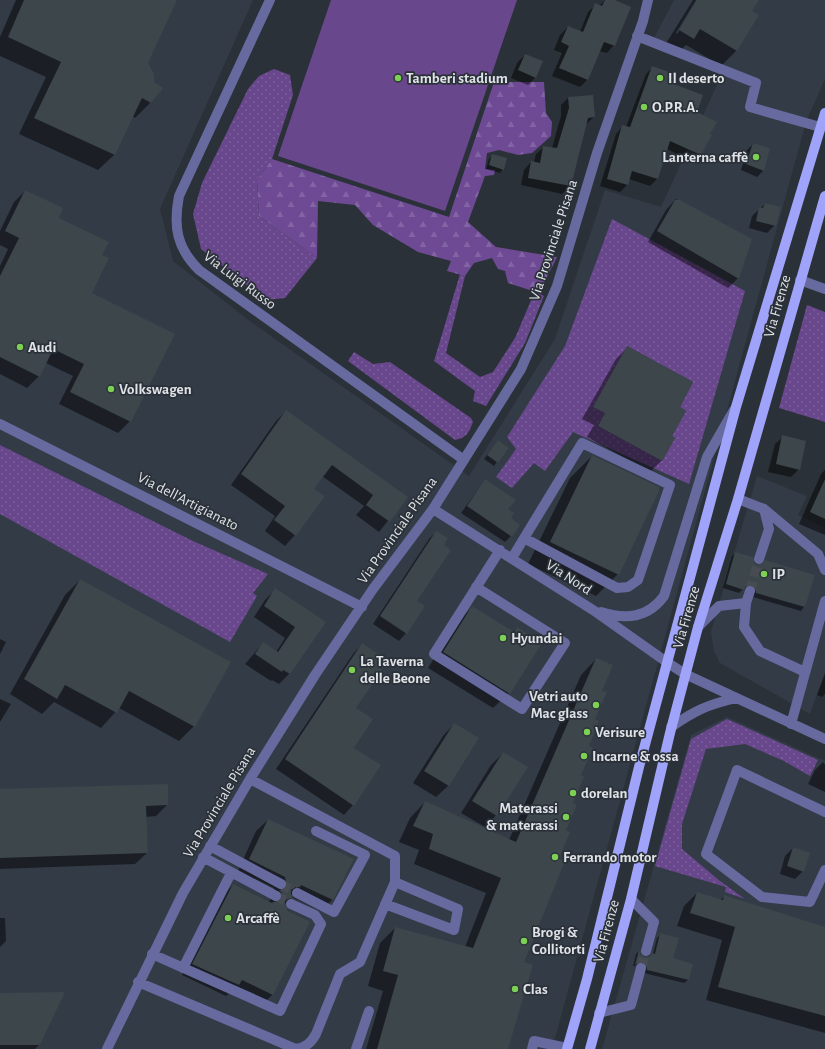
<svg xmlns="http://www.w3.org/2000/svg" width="825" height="1049" font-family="'Alegreya Sans',sans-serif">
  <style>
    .built { fill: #333b47 }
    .grass { fill: url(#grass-dots); fill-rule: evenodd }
    .forest { fill: url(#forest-firs) }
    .garden { fill: #68478c }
    .shadow { fill: #0007 }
    .building { fill: #3c464b }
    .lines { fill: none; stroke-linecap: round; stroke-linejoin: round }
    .minor-tunnel { stroke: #464c52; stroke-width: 10; stroke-dasharray: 10 5; stroke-linecap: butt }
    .minor { stroke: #666a9e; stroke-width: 10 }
    .major { stroke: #9fa4fa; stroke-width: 10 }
    .poi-dot { fill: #7cd155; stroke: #2b3138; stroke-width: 1.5 }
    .labels { text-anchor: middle; stroke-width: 3.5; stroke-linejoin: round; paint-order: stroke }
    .poi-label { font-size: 15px; font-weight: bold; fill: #dfe2e7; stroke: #2b3138; text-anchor: start }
    .street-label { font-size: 15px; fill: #dfe2e7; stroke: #2b3138 }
  </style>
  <defs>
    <pattern id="grass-dots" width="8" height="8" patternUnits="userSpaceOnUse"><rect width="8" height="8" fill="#68478c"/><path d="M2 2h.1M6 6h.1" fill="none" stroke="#7d619c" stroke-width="1.8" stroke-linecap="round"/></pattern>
    <pattern id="forest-firs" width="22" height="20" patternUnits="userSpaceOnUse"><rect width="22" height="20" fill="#6e4a95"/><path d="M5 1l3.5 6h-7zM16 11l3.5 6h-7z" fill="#8264a4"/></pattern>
  </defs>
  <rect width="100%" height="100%" fill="#2b3138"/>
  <path class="built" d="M0,0H253L160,209L173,261L251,322L469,476L555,339L605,190L661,207L722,74L652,42L674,0H825V79L806,122L552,1049H0Z
    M757,476L807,496L798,515L825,528V672L810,714L720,663L714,652L711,631Z
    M727,717L825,761V1049H602L691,735Z"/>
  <path class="grass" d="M274,69L290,75L293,95L272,159L257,180L259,216L317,258L285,298L265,300L201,249L193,214L202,183L248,89L259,76Z
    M612,219L745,291L689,484L573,432L545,471L534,463L512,488L496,477L516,449L507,437L565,346ZM627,346L693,382L680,407L686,411L672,436L675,438L662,461L598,426L605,413L594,407Z
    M460,274L465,276L446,353L480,377L493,372L515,338L535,291L544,296L525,343L486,406L473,401L475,391L434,361Z
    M807,305L825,312V422L779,408Z
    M354,352L373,364L390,362L471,418L473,422C469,433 466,438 455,440L348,361Z
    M0,445L193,541L268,574L253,593L257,596L230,642L0,514Z
    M727,719L818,760L810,776L784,761L745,744L706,749L682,824V849L720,881L745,899L725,892L726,887L655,866L691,739Z"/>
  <path class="forest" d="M494,82H544L546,113L552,122L551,136L532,153L518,155L499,150L487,153L485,169L495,170L494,175L485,176L468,222L496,247L557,257L539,293L508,283L505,271L498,269L492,258L474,263L465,276L447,271L451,261L418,252L373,225L355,205L318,201L317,258L259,216L257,180L272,159L449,217Z"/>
  <path class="garden" d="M331,0H517L445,211L278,156Z"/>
  <path class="shadow" d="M16,0H176L147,63L151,102L135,118L132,116L114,155L98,170L19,134L46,77L0,56V37Z
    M605,0H612L614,45L607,53L599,51L587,80L580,87L552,76L562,53L554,50L560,35L568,27L580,32L588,12L596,5L599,6Z
    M693,0H696L676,33L677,34L699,0H758L751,11L758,16L736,51L721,66L686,45L678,53L665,45Z
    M525,55L536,77L528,85L511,78L517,63Z
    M653,67L670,83L700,154L693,162L667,149L658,178L650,186L629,179L627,185L620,192L600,186L616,134L623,126L626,127L646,74Z
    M568,98L594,117L585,125L570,186L562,194L521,185L524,170L531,162H534L536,154L544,147L552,148L561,116V105Z
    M753,144L769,148L763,171L757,177L741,170L747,150Z
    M493,155L503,169L500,173L486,169L489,159Z
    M25,191L101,256L90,294L130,421L118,433L59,404L73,376L46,363L39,376L27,388L0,374V266L8,249L0,245V231L14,202Z
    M676,199L751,239L738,278L728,288L648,242L666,210Z
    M765,204L775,225L767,233L749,228L752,216Z
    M628,347L678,407L662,460L650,472L587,437L594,425L582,419L616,359Z
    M286,411L407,497L379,532L356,515L364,506L322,476L313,489L295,535L285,546L265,531L275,516L231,485L276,421Z
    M783,437L799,469L791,477L768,472L775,444Z
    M498,441L507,448L494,466L484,459Z
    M592,456L659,488L618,574L596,596L528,564L570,478Z
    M825,470V535L799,524L821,474Z
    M485,480L507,509L511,536L505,542L461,513Z
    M436,532L406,633L399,641L373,624L429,539Z
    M736,553L757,566L814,575L804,607L801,611L753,597L748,588L743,589L739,593L723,588L732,556Z
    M80,580L194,726L179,741L119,708L101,728L54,702L42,714L10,694L65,595Z
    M275,590L324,622L289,674L279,684L272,680L271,681L245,664L263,643L276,652L285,638L254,617L265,600Z
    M473,607L512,633L517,628L509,693L493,708L428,668L457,622Z
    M0,639L6,642L0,654Z
    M362,644L377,668L355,709L353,805L344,815L276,769L353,654Z
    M596,659L601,691L558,859L522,963L507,1049H366L383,991L368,986L380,943L395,928L465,947L486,893L414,864L419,850L399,842L410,818L425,802L509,840L581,675Z
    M825,674V694L822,697L817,695Z
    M0,699L11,704L0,722Z
    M454,724L477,738L448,786L436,797L413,783L443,736Z
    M503,753L496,815L485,827L461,813L491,765Z
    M823,762L825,764V792L808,784L815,770Z
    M167,785V805L156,816L145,817L147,853L135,864L0,869V790Z
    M268,820L333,899L321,911L292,897L284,906L288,911L308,923L272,995L261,1006L231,992L226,996L182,975L221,897L233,885L268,902L275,895L274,888L238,871L256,831Z
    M793,848L803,871L795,879L780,874L785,856Z
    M697,893L720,900L725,896L825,928V1033L706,1000L722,940L677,926L684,906Z
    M0,918H5L6,941L0,947Z
    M661,934L672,959L692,964L688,980L684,983L644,973L639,965L633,966L636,954L639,951L640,956L645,958L653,954L657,938Z
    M0,994L40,1044L35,1049H0Z"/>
  <path class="building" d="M24,0H177L148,63L154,74V82L163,88L151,103L142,98L115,155L34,118L61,62L8,37Z
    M605,0H615L631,7L615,46L604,42L588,80L559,68L569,46L561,42L568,26L583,32L595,3L602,6Z
    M697,0H759L752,11L759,15L737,51L700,29L694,39L679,30Z
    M525,54L543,61L536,78L518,70Z
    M652,66L675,74L671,83L703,95L697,112L717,122L710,134L712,135L701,155L670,141L658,179L632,171L628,185L607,179L622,125L630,127Z
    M593,95L595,117L588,118L571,186L528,178L531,161L540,163L543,146L557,148L569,108L568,97Z
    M753,143L770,148L764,171L746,164Z
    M492,154L507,158L504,170L489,165Z
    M25,190L63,208L59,218L109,242L102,255L109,258L92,293L175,334L131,422L70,392L84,364L53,349L40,377L0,357V276L19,238L5,231Z
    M675,200H680L752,239L739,279L657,231Z
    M765,203L781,207L776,226L756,221L759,207L763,208Z
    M627,346L693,382L680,407L686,411L672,436L675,438L662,461L598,426L605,413L593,407Z
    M286,410L408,497L390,522L366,505L373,495L332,465L314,489L325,496L296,536L274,520L285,506L241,474Z
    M782,435L806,441L800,470L776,464Z
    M498,440L509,448L498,463L487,455Z
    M592,455L659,487V491L619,575L550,542Z
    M485,479L516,500L508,509L514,513L511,518L520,525L512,537L467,506Z
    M825,479V519L810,512Z
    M436,531L448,538L444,545L451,550L417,601L425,606L407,634L380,616Z
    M735,552L753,557L754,563L757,565L763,564L765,560L815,575L805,607L756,593L755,587L752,585L746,586L744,590L726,584Z
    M80,579L231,662L195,727L129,691L117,713L65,685L57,699L24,679Z
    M275,588L326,622L290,674L283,670L282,672L255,654L263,642L278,652L295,627L264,606Z
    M472,606L514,632L517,627L542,643L510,694L443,652Z
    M362,643L384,658L378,668L382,670L356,708L373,719L354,748L381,765L354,806L285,759Z
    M596,658L613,665L602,691L607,692L595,719L599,721L589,746L593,748L581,775L584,777L573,803L577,805L566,830L570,832L559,859L565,861L524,962L533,965L508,1049H377L398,975L383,971L395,927L473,948L501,878L429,849L433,834L413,826L425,801L516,842Z
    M454,723L479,738L449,786L424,771Z
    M503,752L528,767L497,816L472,801Z
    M168,784V805L146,806L148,853L0,858V789Z
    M268,819L354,859L333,900L301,885L300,887H296L291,890V894L293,898L288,899L285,901L286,907L288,911L310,922L273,995L242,980L239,985L192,964L233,884L272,903L273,902H279L282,899V893L279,890H284L287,887L285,877L249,859Z
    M793,847L810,853L804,872L787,866Z
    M697,892L723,900L724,895L825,927V1016L718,987L735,927L690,913Z
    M660,933L679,938L673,958L693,964L689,980L647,970V966L643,962H639L635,965L639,950L641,955L645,957L650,956L652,953L655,954Z
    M65,992L40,1045H0V993Z"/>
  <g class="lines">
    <path class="minor-tunnel" d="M750,591L759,559
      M281,884L297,893
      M276,896L291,904
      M641,968L646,951"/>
    <path class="minor" d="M270,0L179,196C173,227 177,248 199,270L464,460
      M637,36L756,83L750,107L820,127
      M800,280L825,289
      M0,424L362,607
      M738,499L764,509L818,554L825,570
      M433,509L593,610L668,663L685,674L825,739
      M512,558L582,443L670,485L638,580L628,587L617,588L524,538
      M759,559L769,529L764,509
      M476,587L565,643L522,709L434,654L500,550
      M750,591L746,603L744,627L760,651L805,672
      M601,612C626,620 648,618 664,596L707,457L734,410
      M698,627L719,606L746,603
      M791,724L825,601
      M671,727C696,710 707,705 736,698
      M825,812L737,770L706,854L762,897L810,902L825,870
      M210,846L281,884
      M203,857L276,896
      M297,893L334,912L365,855L316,831
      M631,899L654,922L646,951
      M385,904L454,930L458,909L395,882
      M152,954L280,1011L321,924L315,915L291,904
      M183,968L231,873
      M138,982L296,1049C306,1047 311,1043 316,1034L340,974L360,962L395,882V856L250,779
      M599,1013L631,1005L641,968
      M107,1049L183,893L250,779L315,675L373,589L433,509L521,369L557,286L597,153L643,21L648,0
      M356,1049L369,1011
      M532,1049L534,1041L567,1048"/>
    <path class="major" d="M567,1049L587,979L639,767L736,407L825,113
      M590,1049L631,899L670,733L698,627L738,499L825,196"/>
  </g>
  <g class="poi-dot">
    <circle cx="398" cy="78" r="4"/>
    <circle cx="660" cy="78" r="4"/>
    <circle cx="644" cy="107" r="4"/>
    <circle cx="756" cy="157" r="4"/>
    <circle cx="20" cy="347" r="4"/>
    <circle cx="111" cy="389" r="4"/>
    <circle cx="764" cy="574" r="4"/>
    <circle cx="503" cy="638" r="4"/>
    <circle cx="352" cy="670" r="4"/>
    <circle cx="596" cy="705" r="4"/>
    <circle cx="587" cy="732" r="4"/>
    <circle cx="584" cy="756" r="4"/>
    <circle cx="573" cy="793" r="4"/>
    <circle cx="566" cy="817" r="4"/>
    <circle cx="555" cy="857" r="4"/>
    <circle cx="228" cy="918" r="4"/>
    <circle cx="524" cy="941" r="4"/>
    <circle cx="515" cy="989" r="4"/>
  </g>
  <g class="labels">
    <g class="poi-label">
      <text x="406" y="83">Tamberi stadium</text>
      <text x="668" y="83">Il deserto</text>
      <text x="652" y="112">O.P.R.A.</text>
      <text x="748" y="162" text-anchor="end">Lanterna caffè</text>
      <text x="28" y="352">Audi</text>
      <text x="119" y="394">Volkswagen</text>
      <text x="772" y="579">IP</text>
      <text x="511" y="643">Hyundai</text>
      <text x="360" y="666">La Taverna<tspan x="360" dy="17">delle Beone</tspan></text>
      <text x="588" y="701" text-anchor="end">Vetri auto<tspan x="588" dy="17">Mac glass</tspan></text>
      <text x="595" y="737">Verisure</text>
      <text x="592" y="761">Incarne &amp; ossa</text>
      <text x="581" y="798">dorelan</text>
      <text x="558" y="813" text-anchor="end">Materassi<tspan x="558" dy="17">&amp; materassi</tspan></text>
      <text x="563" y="862">Ferrando motor</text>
      <text x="236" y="923">Arcaffè</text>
      <text x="532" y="937">Brogi &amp;<tspan x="532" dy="17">Collitorti</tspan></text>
      <text x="523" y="994">Clas</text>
    </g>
    <g class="street-label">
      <text transform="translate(553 240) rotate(-72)" y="5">Via Provinciale Pisana</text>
      <text transform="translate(240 280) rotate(37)" y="5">Via Luigi Russo</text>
      <text transform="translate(777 306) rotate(-74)" y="5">Via Firenze</text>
      <text transform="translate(188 501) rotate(27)" y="5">Via dell'Artigianato</text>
      <text transform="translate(397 530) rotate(-55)" y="5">Via Provinciale Pisana</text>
      <text transform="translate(569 577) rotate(33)" y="5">Via Nord</text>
      <text transform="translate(686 617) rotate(-74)" y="5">Via Firenze</text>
      <text transform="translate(219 802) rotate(-59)" y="5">Via Provinciale Pisana</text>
      <text transform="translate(606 931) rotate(-75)" y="5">Via Firenze</text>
    </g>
  </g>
</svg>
